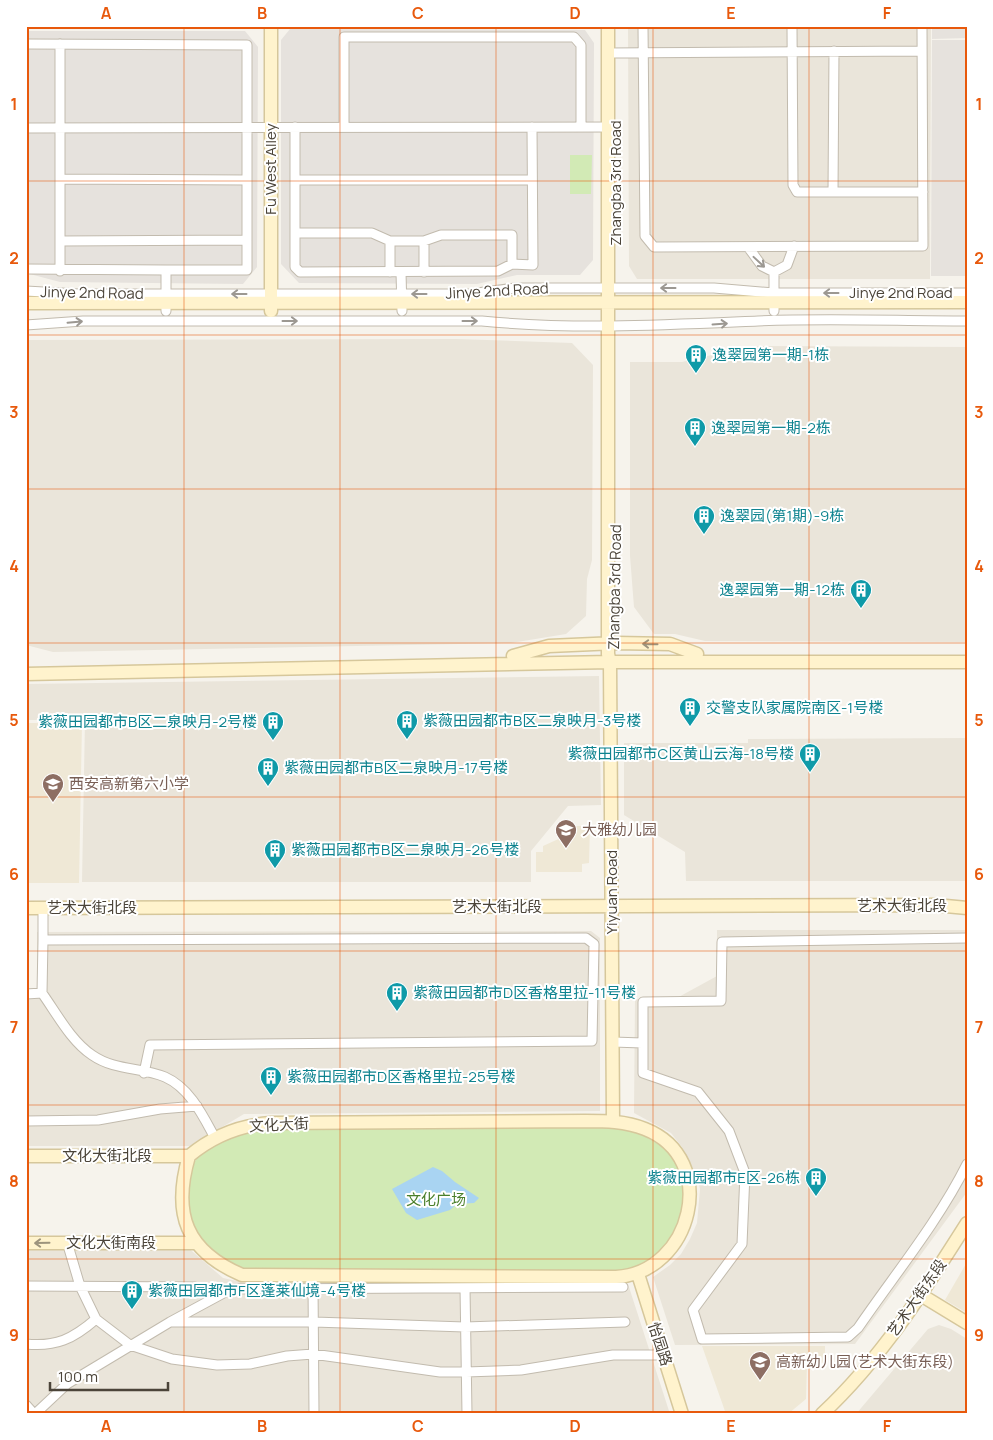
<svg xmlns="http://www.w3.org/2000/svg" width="993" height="1440" font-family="Manrope,'Noto Sans SC',sans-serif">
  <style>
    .residential { fill: #eae5da }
    .industrial { fill: #e6e2dd }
    .education { fill: #efe8d6 }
    .green { fill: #d2eab5 }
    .water { fill: #a9d4f2 }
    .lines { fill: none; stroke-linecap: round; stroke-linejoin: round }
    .street-casing { stroke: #c2bbae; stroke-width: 11 }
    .secondary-casing { stroke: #d6c79b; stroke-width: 15 }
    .street { stroke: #fff; stroke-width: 9 }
    .secondary { stroke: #fff3cd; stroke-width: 12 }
    .oneway { stroke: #9c9892 }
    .oneway2 { stroke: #9c937c }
    .grid { fill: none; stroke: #e8590c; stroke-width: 1; stroke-opacity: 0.55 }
    .labels { text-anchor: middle; stroke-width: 4; stroke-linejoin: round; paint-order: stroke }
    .street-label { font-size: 15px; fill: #4b4439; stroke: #fff }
    .culture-label { font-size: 15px; fill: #0d838f; stroke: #fff; text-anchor: start }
    .education-label { font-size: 15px; fill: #785e54; stroke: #fff; text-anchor: start }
    .park-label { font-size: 15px; fill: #4a7f2a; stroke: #fff }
    .neatline { fill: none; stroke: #e8590c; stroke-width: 2 }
    .grid-label { font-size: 16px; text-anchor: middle; font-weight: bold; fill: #e8590c }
  </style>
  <rect width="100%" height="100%" fill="#f6f3ec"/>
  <path class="residential" d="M628,26H931L930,279H637L629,266Z
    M456,339L572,343L593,365L592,560L587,579L586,616L566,634L511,643L53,652L26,645V340Z
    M750,346L967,347V642L705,641L675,634H654L634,607L630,556V362H682Z
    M599,676L601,805L568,806L531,851V882H82L85,720H26V684Z
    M967,738V881H686L685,852L624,815V743H748V739Z
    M717,930H967V1192L855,1344L675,1345L653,1277L670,1265L681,1254L690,1239L697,1223L700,1189L697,1177L682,1147L671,1133L634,1113L635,999H675L717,976Z
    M591,931L600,938V1111L244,1114L190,1146H26V989L37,988V932Z
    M186,1246L223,1278L250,1284H628L670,1414H28L26,1247Z
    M939,1325L951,1329L967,1339V1414H856L928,1329Z"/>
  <path class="industrial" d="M932,26H967V38L932,39Z
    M290,29L585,30L594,43L593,260L580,275H517L477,284L299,283L281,264V40Z
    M26,31H245L258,47L257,267L243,284L60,282L26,273Z
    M932,40H967V276H931Z"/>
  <path class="education" d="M26,723H82L79,883H26Z
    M575,826H590L589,863L582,864V872H536V852H543V846L574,832Z
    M967,1262V1313L945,1300Z
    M702,1346H825V1363H807L806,1399L788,1414H726Z"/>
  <path class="green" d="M570,155H592L591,194H570Z
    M272,1127L619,1128L643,1135L663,1147L672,1156L685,1182L681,1224L666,1245L654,1257L640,1266L608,1273L242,1269C201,1250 183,1231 189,1184C190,1173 192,1161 202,1153C221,1136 248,1131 272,1127Z"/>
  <path class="water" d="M433,1167L442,1171L455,1182L479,1198L474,1203L457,1204L450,1210L417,1220L406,1213L392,1189Z"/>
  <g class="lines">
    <g class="street-casing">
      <path id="street" d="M643,26L645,236L654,247L923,246L922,26
        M792,26L793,185L797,192H923
        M26,44L247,45V270H166
        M60,44V271
        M608,53L922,51
        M295,127V267L300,272L498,271L512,264L533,265L532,127
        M344,127V37H574L581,45V127
        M26,128L616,127
        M60,179L247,180
        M295,180H532
        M833,192L834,51
        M295,233H372L390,241H424L441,235H512V264
        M60,241L247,240
        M424,241V272
        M748,247L762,266L774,272
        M26,269L166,270V311
        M390,272V241
        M401,272L402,311
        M774,272V311
        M774,272L787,265L794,246
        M26,291L79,294H470L515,288H714L774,293H967
        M26,325L83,321H482C574,330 666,325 758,321C828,318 897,321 967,321
        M43,908V940L586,938L594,944L592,1041L150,1045L144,1073
        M967,938L722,942L721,1001L643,1002V1073L698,1092L729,1131L745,1173L742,1244L693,1310L702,1339L848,1337L858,1328C895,1274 938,1222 967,1164
        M42,993C57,1014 71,1041 92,1055C115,1071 141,1067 165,1077C190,1088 203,1116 215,1138
        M26,994L42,993L43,940
        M613,1042L642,1043
        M26,1121L98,1120L160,1109L197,1106
        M67,1242L80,1286L96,1319L130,1345L172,1359L217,1365L250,1364L287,1356L313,1354L440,1372H466L521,1370L613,1355H664
        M313,1284L314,1414
        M26,1286L195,1287
        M465,1288L467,1414
        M173,1322H314L465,1327L625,1322
        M26,1344C56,1347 73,1339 96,1319
        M26,1405L34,1414
        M35,1414L67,1384L170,1322L231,1289L623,1287"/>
    </g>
    <g class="secondary-casing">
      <path id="secondary" d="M271,26V311
        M608,26V654L610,662L613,1121
        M26,303L967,302
        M513,656L549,646L616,643L670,644L697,654
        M26,674L610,662H967
        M26,908L935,905L967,908
        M585,1121C605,1121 625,1121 645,1129C721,1159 692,1273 616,1277L242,1275C186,1251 172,1214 189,1156C213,1136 240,1125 271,1123Z
        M26,1156H189
        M26,1243H195
        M638,1274L682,1414
        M921,1295L967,1323
        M822,1414C881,1359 924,1291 967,1223"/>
    </g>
    <use href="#street" class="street"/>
    <use href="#secondary" class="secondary"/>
  </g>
  <defs><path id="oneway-shaft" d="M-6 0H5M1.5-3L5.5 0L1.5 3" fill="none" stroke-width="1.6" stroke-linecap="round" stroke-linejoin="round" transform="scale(1.25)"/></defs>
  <g class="oneway">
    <use href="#oneway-shaft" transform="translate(759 262) rotate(43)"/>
    <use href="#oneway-shaft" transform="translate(668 288) rotate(-180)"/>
    <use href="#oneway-shaft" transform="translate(831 293) rotate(180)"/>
    <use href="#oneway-shaft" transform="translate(239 294) rotate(180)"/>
    <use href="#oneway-shaft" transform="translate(419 294) rotate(180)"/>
    <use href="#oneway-shaft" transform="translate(290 321)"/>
    <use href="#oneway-shaft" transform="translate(470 321)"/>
    <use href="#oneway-shaft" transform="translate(75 322) rotate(-5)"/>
    <use href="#oneway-shaft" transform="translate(720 324) rotate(-4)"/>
  </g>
  <g class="oneway2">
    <use href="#oneway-shaft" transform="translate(650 644) rotate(-179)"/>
    <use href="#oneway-shaft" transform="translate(42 1243) rotate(179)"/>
  </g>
  <path class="grid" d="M184,26V1414M340,26V1414M496,26V1414M653,26V1414M809,26V1414M26,181H967M26,335H967M26,489H967M26,643H967M26,797H967M26,951H967M26,1105H967M26,1259H967"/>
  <defs>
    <g id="building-pin" transform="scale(1.125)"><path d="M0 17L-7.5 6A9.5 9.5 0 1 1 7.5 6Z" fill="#0f9aa8" stroke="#fff"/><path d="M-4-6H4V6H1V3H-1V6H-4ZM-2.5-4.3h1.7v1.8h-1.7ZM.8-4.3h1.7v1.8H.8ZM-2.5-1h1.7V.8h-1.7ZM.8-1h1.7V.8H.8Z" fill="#fff"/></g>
    <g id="school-pin" transform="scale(1.125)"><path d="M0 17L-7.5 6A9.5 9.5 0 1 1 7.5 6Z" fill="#8d6e63" stroke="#fff"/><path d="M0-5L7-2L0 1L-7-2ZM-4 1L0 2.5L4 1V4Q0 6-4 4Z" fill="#fff"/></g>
  </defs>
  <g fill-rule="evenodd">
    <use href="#building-pin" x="696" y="355"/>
    <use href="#building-pin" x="695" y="428"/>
    <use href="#building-pin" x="704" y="516"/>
    <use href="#building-pin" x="861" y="590"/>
    <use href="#building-pin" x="690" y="708"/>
    <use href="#building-pin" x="407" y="721"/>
    <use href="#building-pin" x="273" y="722"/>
    <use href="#building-pin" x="810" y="754"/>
    <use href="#building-pin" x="268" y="768"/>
    <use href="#school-pin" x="53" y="784"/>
    <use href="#school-pin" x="566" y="830"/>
    <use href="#building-pin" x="275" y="850"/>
    <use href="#building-pin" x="397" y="993"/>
    <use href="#building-pin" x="271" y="1077"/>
    <use href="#building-pin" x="816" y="1178"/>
    <use href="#building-pin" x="132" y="1291"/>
    <use href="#school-pin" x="760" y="1362"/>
  </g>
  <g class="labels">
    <g class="street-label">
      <text transform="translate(271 169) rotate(-90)" y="5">Fu West Alley</text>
      <text transform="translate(616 183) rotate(-90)" y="5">Zhangba 3rd Road</text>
      <text transform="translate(497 291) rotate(-3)" y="5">Jinye 2nd Road</text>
      <text transform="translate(92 293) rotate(1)" y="5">Jinye 2nd Road</text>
      <text x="901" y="298">Jinye 2nd Road</text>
      <text transform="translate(615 587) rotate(-89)" y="5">Zhangba 3rd Road</text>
      <text transform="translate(612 892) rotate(-90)" y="5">Yiyuan Road</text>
      <text x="902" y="911">艺术大街北段</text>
      <text x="497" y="912">艺术大街北段</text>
      <text x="92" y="913">艺术大街北段</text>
      <text transform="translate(279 1125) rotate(-3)" y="5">文化大街</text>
      <text x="107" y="1161">文化大街北段</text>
      <text x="111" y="1248">文化大街南段</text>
      <text transform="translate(917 1298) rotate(-55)" y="5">艺术大街东段</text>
      <text transform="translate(660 1344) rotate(72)" y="5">怡园路</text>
    </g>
    <g class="culture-label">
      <text x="712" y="360">逸翠园第一期-1栋</text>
      <text x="711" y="433">逸翠园第一期-2栋</text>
      <text x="720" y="521">逸翠园(第1期)-9栋</text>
      <text x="845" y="595" text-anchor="end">逸翠园第一期-12栋</text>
      <text x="706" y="713">交警支队家属院南区-1号楼</text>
      <text x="423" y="726">紫薇田园都市B区二泉映月-3号楼</text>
      <text x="257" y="727" text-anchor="end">紫薇田园都市B区二泉映月-2号楼</text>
      <text x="794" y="759" text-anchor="end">紫薇田园都市C区黄山云海-18号楼</text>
      <text x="284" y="773">紫薇田园都市B区二泉映月-17号楼</text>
      <text x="291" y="855">紫薇田园都市B区二泉映月-26号楼</text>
      <text x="413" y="998">紫薇田园都市D区香格里拉-11号楼</text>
      <text x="287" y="1082">紫薇田园都市D区香格里拉-25号楼</text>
      <text x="800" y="1183" text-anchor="end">紫薇田园都市E区-26栋</text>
      <text x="148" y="1296">紫薇田园都市F区蓬莱仙境-4号楼</text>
    </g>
    <g class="education-label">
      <text x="69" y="789">西安高新第六小学</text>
      <text x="582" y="835">大雅幼儿园</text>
      <text x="776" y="1367">高新幼儿园(艺术大街东段)</text>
    </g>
    <g class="park-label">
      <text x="436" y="1205">文化广场</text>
    </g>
  </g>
  <rect width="993" height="1440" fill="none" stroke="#ffffff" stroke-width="55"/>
  <path d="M50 1382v8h118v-8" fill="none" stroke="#4b4439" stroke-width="2.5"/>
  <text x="58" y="1382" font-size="15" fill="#4b4439" stroke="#ffffff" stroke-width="4" paint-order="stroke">100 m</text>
  <rect x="28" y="28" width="938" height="1384" class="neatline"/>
  <g class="grid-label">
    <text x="106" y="19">A</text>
    <text x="262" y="19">B</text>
    <text x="418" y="19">C</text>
    <text x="575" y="19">D</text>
    <text x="731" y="19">E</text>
    <text x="887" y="19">F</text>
    <text x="14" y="110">1</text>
    <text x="979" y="110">1</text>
    <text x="14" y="264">2</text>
    <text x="979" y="264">2</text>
    <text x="14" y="418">3</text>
    <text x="979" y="418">3</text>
    <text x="14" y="572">4</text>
    <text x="979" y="572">4</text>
    <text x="14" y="726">5</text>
    <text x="979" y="726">5</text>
    <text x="14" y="880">6</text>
    <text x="979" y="880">6</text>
    <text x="14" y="1033">7</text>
    <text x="979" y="1033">7</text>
    <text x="14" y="1187">8</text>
    <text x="979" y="1187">8</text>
    <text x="14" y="1341">9</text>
    <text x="979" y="1341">9</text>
    <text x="106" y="1432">A</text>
    <text x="262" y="1432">B</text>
    <text x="418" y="1432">C</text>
    <text x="575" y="1432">D</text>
    <text x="731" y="1432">E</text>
    <text x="887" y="1432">F</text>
  </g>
</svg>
